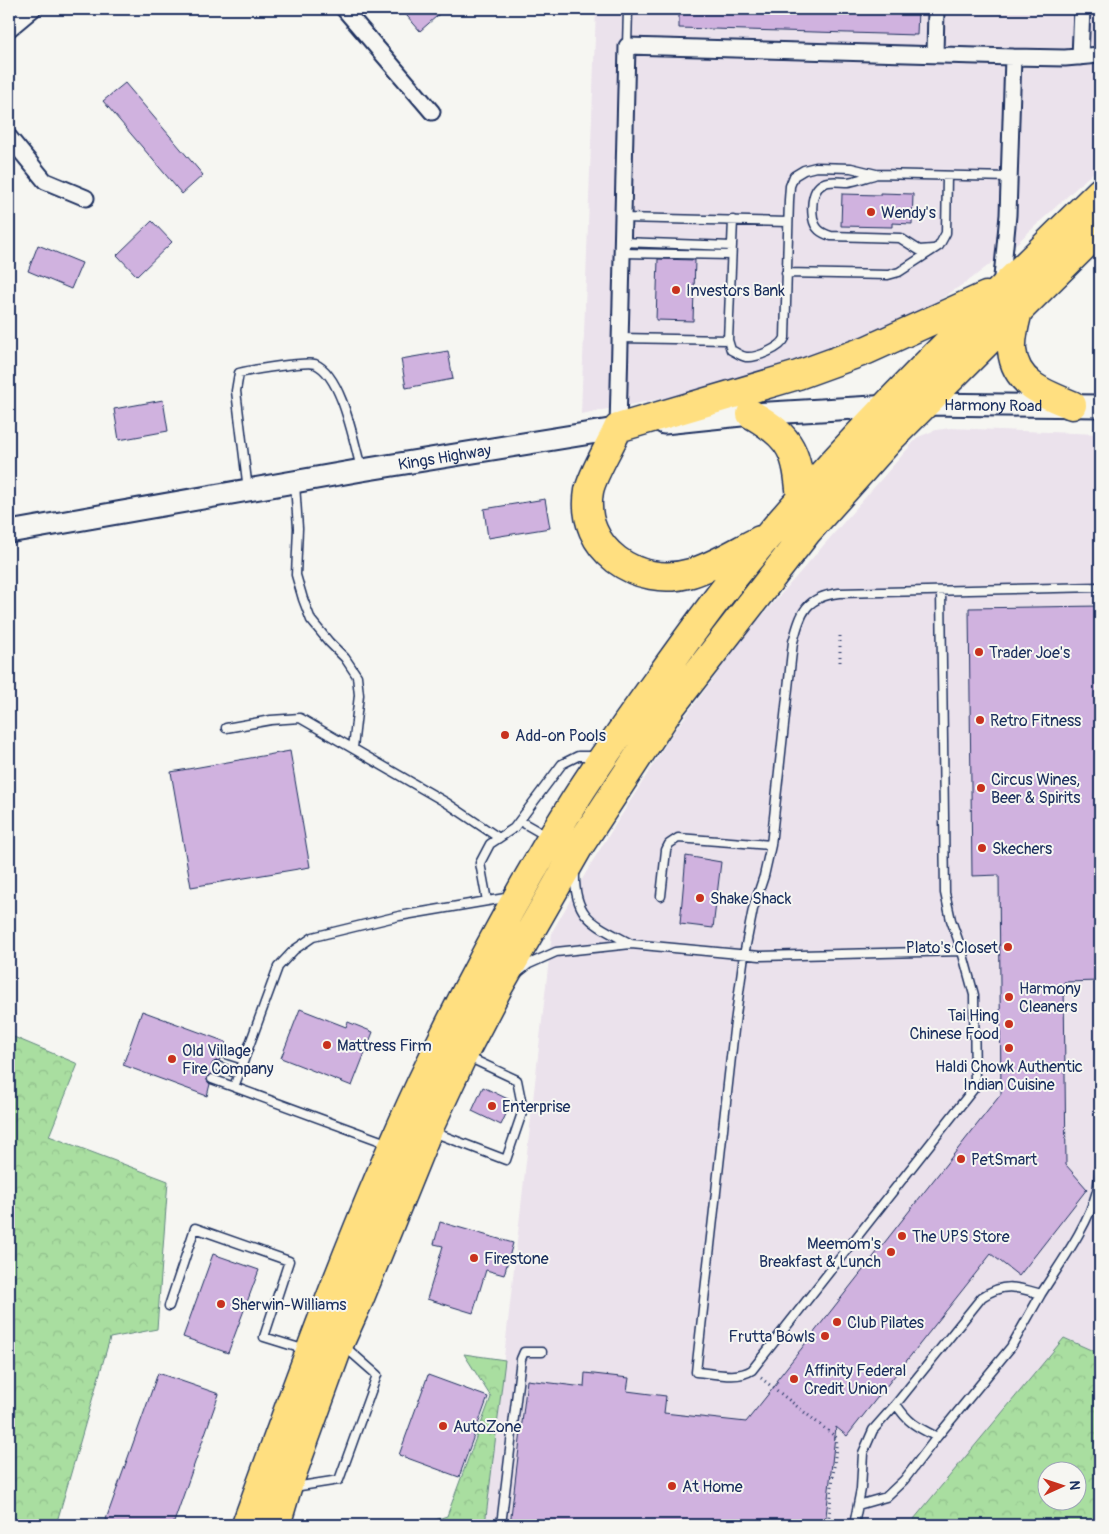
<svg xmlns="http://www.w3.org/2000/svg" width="1109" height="1534" font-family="Pangolin,sans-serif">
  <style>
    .built { fill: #ebe2ec }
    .forest { fill: url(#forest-crowns); stroke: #62867f; fill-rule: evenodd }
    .building { fill: #d0b2df; stroke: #1b2f5e }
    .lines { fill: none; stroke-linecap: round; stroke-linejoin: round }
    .lane-casing { stroke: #1b2f5e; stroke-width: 11 }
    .street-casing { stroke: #1b2f5e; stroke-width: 19 }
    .secondary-casing { stroke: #1b2f5e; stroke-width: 25 }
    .highway-casing { stroke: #1b2f5e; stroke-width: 31 }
    .path { stroke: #1b2f5e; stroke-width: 3; stroke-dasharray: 1 4; stroke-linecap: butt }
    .lane { stroke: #f6f6f2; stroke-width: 8 }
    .street { stroke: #f6f6f2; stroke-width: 15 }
    .secondary { stroke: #f6f6f2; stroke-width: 21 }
    .highway { stroke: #ffdf80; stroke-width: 28 }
    .poi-dot { fill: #c8321e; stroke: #f6f6f2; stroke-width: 2 }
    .labels { text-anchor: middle; stroke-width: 4; stroke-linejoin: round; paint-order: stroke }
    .poi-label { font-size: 16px; fill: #1b2f5e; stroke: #f6f6f2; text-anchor: start }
    .street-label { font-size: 16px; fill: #1b2f5e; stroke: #f6f6f2 }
  </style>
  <defs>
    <pattern id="forest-crowns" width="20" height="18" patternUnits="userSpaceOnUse" patternTransform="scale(1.25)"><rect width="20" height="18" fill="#a9dea0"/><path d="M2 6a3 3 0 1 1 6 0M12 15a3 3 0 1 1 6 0" fill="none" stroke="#91bf8c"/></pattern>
  </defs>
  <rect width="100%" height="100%" fill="#f6f6f2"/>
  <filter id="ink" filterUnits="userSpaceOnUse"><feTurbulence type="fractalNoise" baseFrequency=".02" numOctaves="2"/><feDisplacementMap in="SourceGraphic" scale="10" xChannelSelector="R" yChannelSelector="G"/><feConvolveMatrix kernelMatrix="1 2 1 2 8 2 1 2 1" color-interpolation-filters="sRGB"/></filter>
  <g filter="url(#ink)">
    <path class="built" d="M596,9H1100V166L1017,243L971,279L936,302L854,345L687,394L581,414Z
      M951,428L1100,434V1354L1064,1338L909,1525H485L552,932L592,862L673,733L748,632L918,437L936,430Z"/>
    <path class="forest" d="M9,1035L78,1064L49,1136L168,1181L157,1329L110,1338L56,1525H9Z
      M1064,1338L1100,1354V1525H909ZM1046,1472H1076V1502H1046Z
      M464,1354L505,1360L485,1525H420L447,1516L491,1397Z"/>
    <path class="building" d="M401,9H445L420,31Z
      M679,9H918L917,35L679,28Z
      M125,83L203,175L182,194L103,101Z
      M880,193L913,194L912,224L892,223V227L841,226L842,194L880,195Z
      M152,221L172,242L137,276L117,255Z
      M38,245L82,263L71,289L28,271Z
      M658,259L695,260L693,321L656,320Z
      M448,351L453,379L406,388L401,359Z
      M163,400L168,431L119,440L114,409Z
      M545,499L550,528L488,538L484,509Z
      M1100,606V981L1064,982L1066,1165L1087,1189L1019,1276L991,1254L847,1436L836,1427L825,1525H510L527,1380L584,1387L585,1373L629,1378L627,1391L666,1396L664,1413L746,1422L778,1382L776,1381L1001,1094L999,875L972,876L969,608Z
      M290,751L310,867L191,887L171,772Z
      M686,856L721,862L713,928L680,924Z
      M300,1009L346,1027L348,1022L373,1032L352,1086L281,1058Z
      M142,1011L226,1042L224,1048H220L217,1051V1055L220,1058L219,1061H216L212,1064V1067L215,1071L214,1074H211L207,1077V1080L210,1084L207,1096L123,1065Z
      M483,1087L512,1101L501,1125L472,1111Z
      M440,1222L513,1243L504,1275L486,1270L473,1313L427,1299L443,1246L434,1244Z
      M213,1254L259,1270L228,1353L183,1337Z
      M158,1373L219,1394L173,1525H104Z
      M428,1375L488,1397L459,1477L399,1455Z"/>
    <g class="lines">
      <g class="lane-casing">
        <path id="lane" d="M627,46L628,9
          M874,175C866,177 856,181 848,182C841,182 834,181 828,182C812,185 811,205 813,218C815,229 821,233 831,236L900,238L919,250L933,249
          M623,218L788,222
          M733,220L728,340L731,350C736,352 740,356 746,357C757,358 781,348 785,338L789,200L790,186L794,176L804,170L816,167L851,168L876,174L1010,177
          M622,242L732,246
          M622,253L731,255
          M786,273L888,275L899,272L939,246L946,233L947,176
          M620,338L728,340
          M295,484L298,528L296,575L303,599L311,620L329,642L345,658L357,676L359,695L353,748
          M248,490L236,391L239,373C251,370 306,361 315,364C342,375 354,443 361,468
          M941,591L945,893L951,920L962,951L974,995L975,1087L752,1370C736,1380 714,1373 696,1372L734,1030L744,955L753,909L764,876L771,845L793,642C801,613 805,597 839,593L1100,587
          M226,728L271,720L300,718L447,803L499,838
          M520,821L548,837
          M575,871C573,919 595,924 631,944
          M661,896L666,850L669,844L678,838L771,845
          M487,901L480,863L490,844L514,828L562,764L578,756H597
          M519,972L529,964L556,952L631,944L760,956L962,951
          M222,1053L244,1060
          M217,1066L239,1074
          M212,1079L234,1087
          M433,1132L506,1160L523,1110L517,1080L468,1057
          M389,1144L234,1087L278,967L294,950L313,937L399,916L511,897
          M1041,1294C1061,1262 1087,1228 1097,1191C1099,1181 1099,1170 1100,1159
          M169,1306L195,1228L289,1261L264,1337L306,1350
          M896,1404C908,1423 917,1427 937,1437
          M294,1487L339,1480L377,1375L344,1346
          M501,1525L521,1359L524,1352H542
          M854,1525L861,1489L863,1453L873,1430L896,1404L982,1297C1004,1282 1017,1287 1041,1294L1011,1347L937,1437L904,1480L886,1497L858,1505"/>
      </g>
      <g class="street-casing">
        <path id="street" d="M344,9L432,112
          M9,29L33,9
          M935,55L936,9
          M1080,57L1082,9
          M9,137L45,181L86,198
          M1001,287L1008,215L1013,57
          M618,428L627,46L1013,57L1065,58L1100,55"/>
      </g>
      <g class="secondary-casing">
        <g id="secondary">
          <path id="s1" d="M664,423L751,414L925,404L1100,406"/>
          <path id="s2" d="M9,532L362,470L628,427"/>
        </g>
      </g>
      <g class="highway-casing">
        <path id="highway" d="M1018,311C1015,323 1011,337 1012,350C1015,384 1045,394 1072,405
          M751,414C793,438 797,453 801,499
          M760,540C738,551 715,566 691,573C638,589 579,549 589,491C592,475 611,444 618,428L798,375L867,350L986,296
          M246,1525C300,1377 354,1227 421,1083C467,986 518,891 575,800C601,759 629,720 657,681C682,646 707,611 734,577C846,439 974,316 1100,192
          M276,1525L287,1488L340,1342L359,1300L428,1130L463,1055L499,986L578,848L670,708L807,532L893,436L1018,311L1100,230"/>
      </g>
      <path class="path" d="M840,636V662
        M761,1378L837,1438L828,1525"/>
      <use href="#lane" class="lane"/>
      <use href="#street" class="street"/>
      <use href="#secondary" class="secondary"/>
      <use href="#highway" class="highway"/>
    </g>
  </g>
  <g class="poi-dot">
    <circle cx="871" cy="212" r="5"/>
    <circle cx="676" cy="290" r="5"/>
    <circle cx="979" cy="652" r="5"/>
    <circle cx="980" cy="720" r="5"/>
    <circle cx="505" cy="735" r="5"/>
    <circle cx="981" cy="788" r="5"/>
    <circle cx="982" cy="848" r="5"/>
    <circle cx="700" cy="898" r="5"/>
    <circle cx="1008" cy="947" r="5"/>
    <circle cx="1009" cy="997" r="5"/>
    <circle cx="1009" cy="1024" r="5"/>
    <circle cx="327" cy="1045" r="5"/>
    <circle cx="1009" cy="1048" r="5"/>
    <circle cx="172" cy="1059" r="5"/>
    <circle cx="492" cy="1106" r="5"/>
    <circle cx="961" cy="1159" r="5"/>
    <circle cx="902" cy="1236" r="5"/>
    <circle cx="891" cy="1252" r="5"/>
    <circle cx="474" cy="1258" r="5"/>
    <circle cx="221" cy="1304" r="5"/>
    <circle cx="837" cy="1322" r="5"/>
    <circle cx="825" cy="1336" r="5"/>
    <circle cx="794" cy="1379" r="5"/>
    <circle cx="443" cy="1426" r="5"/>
    <circle cx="672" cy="1486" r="5"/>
  </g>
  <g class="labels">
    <g class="poi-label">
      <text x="881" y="218">Wendy's</text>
      <text x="686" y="296">Investors Bank</text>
      <text x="989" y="658">Trader Joe's</text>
      <text x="990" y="726">Retro Fitness</text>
      <text x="515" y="741">Add-on Pools</text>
      <text x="991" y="785">Circus Wines,<tspan x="991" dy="18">Beer &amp; Spirits</tspan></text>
      <text x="992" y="854">Skechers</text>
      <text x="710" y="904">Shake Shack</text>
      <text x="998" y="953" text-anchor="end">Plato's Closet</text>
      <text x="1019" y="994">Harmony<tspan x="1019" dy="18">Cleaners</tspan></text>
      <text x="999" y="1021" text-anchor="end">Tai Hing<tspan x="999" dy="18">Chinese Food</tspan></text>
      <text x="337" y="1051">Mattress Firm</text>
      <text x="182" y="1056">Old Village<tspan x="182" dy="18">Fire Company</tspan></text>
      <text x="1009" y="1072" text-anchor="middle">Haldi Chowk Authentic<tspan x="1009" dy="18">Indian Cuisine</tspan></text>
      <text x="502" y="1112">Enterprise</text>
      <text x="971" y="1165">PetSmart</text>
      <text x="912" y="1242">The UPS Store</text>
      <text x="881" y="1249" text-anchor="end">Meemom's<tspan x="881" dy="18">Breakfast &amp; Lunch</tspan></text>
      <text x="484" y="1264">Firestone</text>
      <text x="231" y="1310">Sherwin-Williams</text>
      <text x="847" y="1328">Club Pilates</text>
      <text x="815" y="1342" text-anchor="end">Frutta Bowls</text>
      <text x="804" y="1376">Affinity Federal<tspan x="804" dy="18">Credit Union</tspan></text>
      <text x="453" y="1432">AutoZone</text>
      <text x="682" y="1492">At Home</text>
    </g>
    <g class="street-label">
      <text dy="6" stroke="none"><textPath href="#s1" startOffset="330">Harmony Road</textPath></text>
      <text dy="6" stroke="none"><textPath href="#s2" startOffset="442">Kings Highway</textPath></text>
    </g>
  </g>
  <rect width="1109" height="1534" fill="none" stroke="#f6f6f2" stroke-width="30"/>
  <rect x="15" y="15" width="1079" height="1504" fill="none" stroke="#1b2f5e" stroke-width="2" filter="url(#ink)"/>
  <g transform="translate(1062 1486) rotate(87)"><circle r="24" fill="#f6f6f2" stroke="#9ea6b7"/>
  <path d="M0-4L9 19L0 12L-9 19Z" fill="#c8321e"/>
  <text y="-8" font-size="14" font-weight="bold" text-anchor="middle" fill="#1b2f5e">N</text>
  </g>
</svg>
